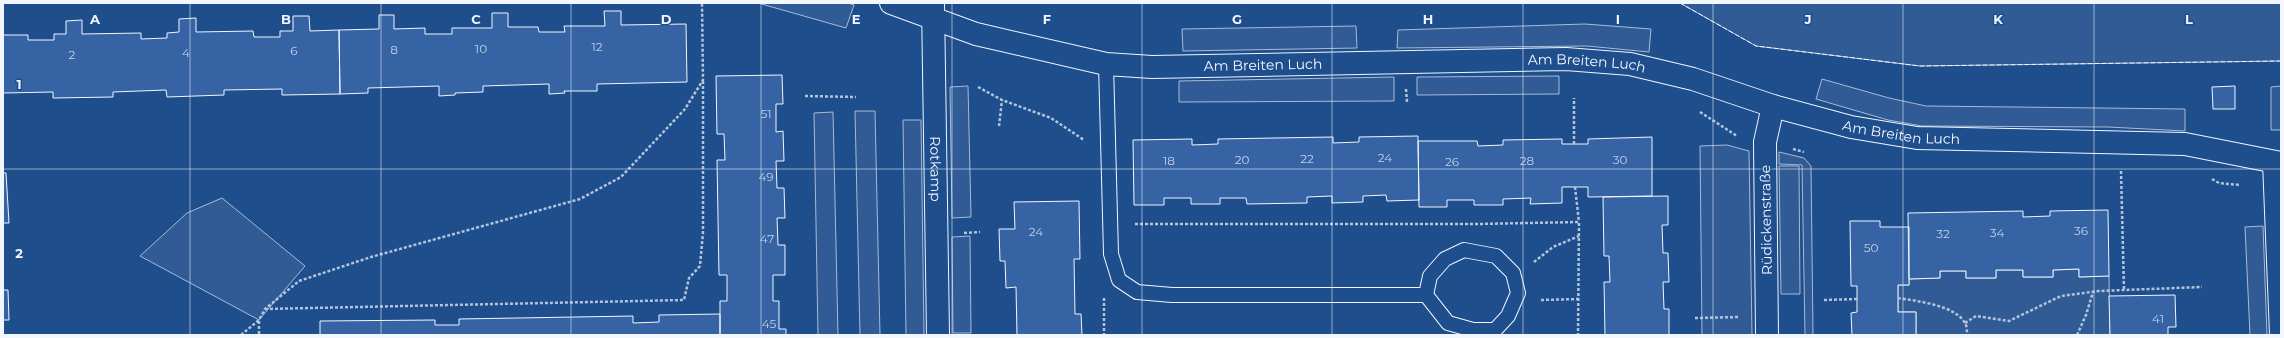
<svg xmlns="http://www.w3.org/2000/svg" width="2284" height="338" font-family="Montserrat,sans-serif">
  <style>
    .built { fill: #305b95; stroke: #a8bbd7 }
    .building { fill: #3563a3; stroke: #f2f6ff }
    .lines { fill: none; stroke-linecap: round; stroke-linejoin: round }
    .service-casing { stroke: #f2f6ff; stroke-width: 16 }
    .minor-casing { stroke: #f2f6ff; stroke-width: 24 }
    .path { stroke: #b3c4dc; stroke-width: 2.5; stroke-dasharray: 3 2; stroke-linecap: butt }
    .service { stroke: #1f4e8c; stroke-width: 14 }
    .minor { stroke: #1f4e8c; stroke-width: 22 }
    .fence { stroke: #f2f6ff; stroke-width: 1; stroke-dasharray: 5 2; stroke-linecap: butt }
    .grid { fill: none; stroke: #f2f6ff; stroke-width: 1; stroke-opacity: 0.55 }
    .labels { text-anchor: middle; stroke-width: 3; stroke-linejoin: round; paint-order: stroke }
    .number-label { font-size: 12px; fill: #c3d1e8 }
    .street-label { font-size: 14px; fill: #f2f6ff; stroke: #1f4e8c }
    .grid-label { font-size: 13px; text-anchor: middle; font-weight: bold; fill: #f2f6ff; stroke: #1f4e8c; stroke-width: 3; stroke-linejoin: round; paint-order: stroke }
  </style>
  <rect width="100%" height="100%" fill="#1f4e8c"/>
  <path class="built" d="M758,3H848L854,5L846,28Z
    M1680,3H2281V61L1920,66L1756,46Z
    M1585,24L1651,29L1649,52L1587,46L1397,48L1398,30Z
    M1356,26L1357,48L1183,51L1182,29Z
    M1559,76V94L1417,95V77Z
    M1394,77V101L1179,102V81Z
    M1822,79L1889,98L1926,106L2185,109V131L2108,127L1922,126L1888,120L1816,99Z
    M968,86L971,217L952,218L950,87Z
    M2281,86V130H2271V87Z
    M855,111H875L880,335H860Z
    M833,112L838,335H818L814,113Z
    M903,120H921L924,335H906Z
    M1727,145L1749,151L1752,335H1702L1700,146Z
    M1779,152L1804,158L1811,166L1813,335H1805L1802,165L1779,164Z
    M1779,166H1799L1800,294H1781Z
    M222,198L305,266L259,320L140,256L187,213Z
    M2263,226L2267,335H2250L2245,227Z
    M970,236L971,333H953L952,237Z
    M2079,269V277L2109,276L2110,335H1916V312H1898V285H1909V279L1940,278V271H1966V278H1996V270H2023V277H2053V270Z"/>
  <path class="building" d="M604,11H621V25L686,24L687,82L597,84V91H564L565,93L549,94V84L483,86V92L455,93V95L439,96V86L368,88V93L340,94L339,30L379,29V15H394V29L425,28V34H452V28H492V13H508V27H538L539,32H565L564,26H605Z
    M293,16H309L310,31L339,30L340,94L282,95V89L224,90V95L167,97L166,90L113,92V97L53,98V92L3,93V35H28V40H54V34H66V21L82,20V34L141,33V39L167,38V33L179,32V19L196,18V32L253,31L254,37H280V31H293Z
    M782,75L783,104H776V132L783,131L784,161H776L777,188H784L785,218H777L778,245H785V275H773V301H779V329H786V335H720V301H727V275H719L717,160H725L724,134H717L716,76Z
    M2235,86V109H2213L2212,87Z
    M1418,136L1419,200L1387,201L1386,195L1363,196V202L1332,203V196L1307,197V203L1247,204L1246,198H1220V204H1191V198H1164V205H1134L1133,140L1192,139V145L1218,144V139L1333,137V143L1359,142V137Z
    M1652,137V196L1588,197V187H1562V203L1530,204L1531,198L1503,199V205H1474V200H1447V207H1419L1418,141H1477L1478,146L1503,145V140L1562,139V144H1588V139Z
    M3,173H6L9,223H3Z
    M1668,196V225H1662L1663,253H1668L1669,282H1663L1664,309H1669V335H1605L1604,282H1610L1609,256H1604L1603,197Z
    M1079,201L1080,259H1074L1075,314H1081L1082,335H1017L1016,287L1006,288L1005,261H1000L999,229H1015L1014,202Z
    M2108,210L2109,276L2079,277V269L2053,270V277H2023V270H1996V278H1966V271H1940V278L1909,279L1908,213L2023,211V217L2050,216V211Z
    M1850,221H1880V227H1909V285H1898V312H1916V335H1852L1851,313L1857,312V286H1851Z
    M3,290H8L9,320H3Z
    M2175,295L2176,327H2168V335H2110L2109,296Z
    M720,314V335H320V321L435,320V325H459V319L633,316V323L659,322V315Z"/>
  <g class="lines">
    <g class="service-casing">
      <path id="service" d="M1106,64L1111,254L1119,280L1137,292L1172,295H1426L1448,323L1473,330H1495L1508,316L1518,293L1513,273L1496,256L1464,250L1445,259L1430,276L1426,295"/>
    </g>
    <g class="minor-casing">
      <g id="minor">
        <path id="s1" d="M891,3L976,34L1106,64L1152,67L1566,59L1630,64L1693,79L1773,106L1851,127L1917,138L2185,144L2281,163"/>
        <path id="s2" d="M933,4L938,335"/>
        <path d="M2274,162L2281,335"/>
        <path d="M1767,335L1765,142L1773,106"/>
      </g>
    </g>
    <path class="path" d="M978,87L1002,100L1051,118L1084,140
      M1406,89L1407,102
      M805,96L856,97
      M1700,112L1737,136
      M999,126L1002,100
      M1574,144V98
      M1793,149L1804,152
      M2121,171L2124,290
      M2212,179L2219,183L2240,185
      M1575,187L1579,222
      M1135,224H1478L1579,222L1578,335
      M964,233L980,232
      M1534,262L1553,247L1579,236
      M1104,298V335
      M1898,298C1916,301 1955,305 1965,323C1967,326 1967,331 1967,335
      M1541,300L1579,299
      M1824,300L1857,299
      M265,309L684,300L689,278L700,266L703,232V80
      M1695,318L1739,317
      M259,321V335
      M1965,323L1976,316L2009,321L2061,296L2099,291L2202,287
      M241,335L259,320L265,309L299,281L371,257L580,199L621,177L685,109L703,80L702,3
      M2077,335L2086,315L2093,292"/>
    <use href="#service" class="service"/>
    <use href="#minor" class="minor"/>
    <path class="fence" d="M1680,3L1756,46L1920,66L2281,61"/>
  </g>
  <path class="grid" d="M190,3V335M381,3V335M571,3V335M761,3V335M952,3V335M1142,3V335M1332,3V335M1523,3V335M1713,3V335M1903,3V335M2094,3V335M3,169H2281"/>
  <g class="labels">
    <g class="number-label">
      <text x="597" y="51">12</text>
      <text x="481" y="53">10</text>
      <text x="394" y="54">8</text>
      <text x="294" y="55">6</text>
      <text x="186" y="57">4</text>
      <text x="72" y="59">2</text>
      <text x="766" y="118">51</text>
      <text x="1385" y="162">24</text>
      <text x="1307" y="163">22</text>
      <text x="1242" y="164">20</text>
      <text x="1620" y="164">30</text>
      <text x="1169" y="165">18</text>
      <text x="1527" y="165">28</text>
      <text x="1452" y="166">26</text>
      <text x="766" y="181">49</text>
      <text x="2081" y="235">36</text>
      <text x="1036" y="236">24</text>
      <text x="1997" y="237">34</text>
      <text x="1943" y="238">32</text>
      <text x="767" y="243">47</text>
      <text x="1871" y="252">50</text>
      <text x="2158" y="323">41</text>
      <text x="769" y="328">45</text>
    </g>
    <g class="street-label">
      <text dy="5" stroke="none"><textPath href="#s1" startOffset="381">Am Breiten Luch</textPath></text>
      <text dy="5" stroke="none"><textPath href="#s1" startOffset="705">Am Breiten Luch</textPath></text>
      <text dy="5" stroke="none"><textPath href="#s1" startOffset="1029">Am Breiten Luch</textPath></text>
      <text dy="5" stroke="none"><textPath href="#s2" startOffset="165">Rotkamp</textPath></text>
      <text transform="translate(1766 220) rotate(-91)" y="5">Rüdickenstraße</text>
    </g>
  </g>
  <g class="grid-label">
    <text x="95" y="24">A</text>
    <text x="286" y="24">B</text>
    <text x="476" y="24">C</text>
    <text x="666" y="24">D</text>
    <text x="856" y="24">E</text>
    <text x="1047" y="24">F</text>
    <text x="1237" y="24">G</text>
    <text x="1428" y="24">H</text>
    <text x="1618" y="24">I</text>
    <text x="1808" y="24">J</text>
    <text x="1998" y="24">K</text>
    <text x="2189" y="24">L</text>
    <text x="19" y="89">1</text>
    <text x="19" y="258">2</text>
  </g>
  <rect width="2284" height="338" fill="none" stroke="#f2f6ff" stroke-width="8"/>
</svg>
